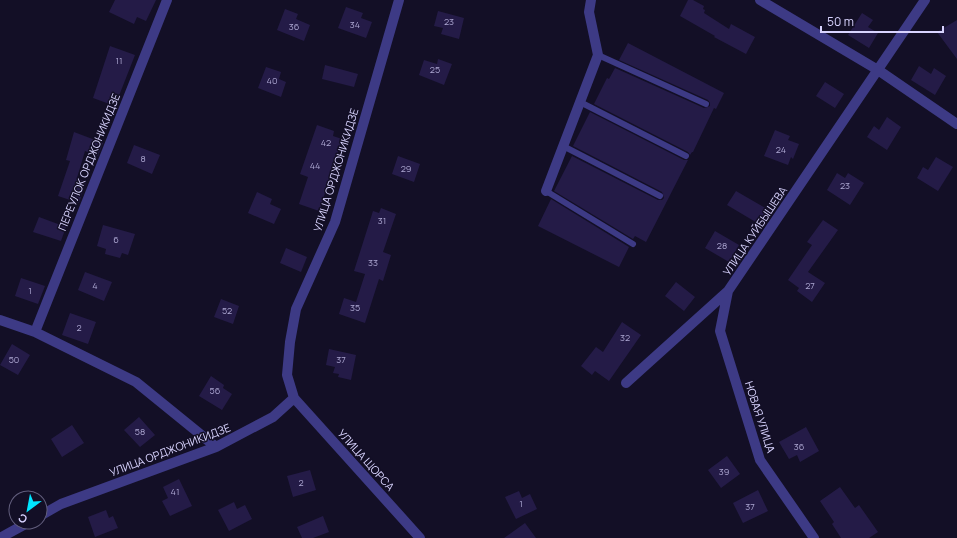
<svg xmlns="http://www.w3.org/2000/svg" width="957" height="538" font-family="Manrope,sans-serif">
  <style>
    .building { fill: #241b47 }
    .lines { fill: none; stroke-linecap: round; stroke-linejoin: round }
    .lane { stroke: #3d3a85; stroke-width: 6 }
    .street { stroke: #3d3a85; stroke-width: 10 }
    .labels { text-anchor: middle; stroke-width: 3; stroke-linejoin: round; paint-order: stroke }
    .number-label { font-size: 9px; fill: #aca6d1 }
    .street-label { font-size: 11px; fill: #d9d4ff; stroke: #130f26 }
  </style>
  <rect width="100%" height="100%" fill="#130f26"/>
  <path class="building" d="M115,0H156L146,21L137,17L134,24L109,12Z
    M688,0H693L704,6L703,9L705,10L704,13L729,29L731,24L755,37L746,54L714,37L715,36L680,16Z
    M346,7L363,13L361,18L372,22L366,38L338,28Z
    M285,9L298,14L296,19L310,25L304,41L277,30Z
    M438,11L464,18L459,39L441,34L443,28L434,26Z
    M862,13L873,20L868,27L878,33L869,48L848,35Z
    M957,20V59L937,32Z
    M628,43L724,93L716,109L714,108L693,152H692L690,155L688,152L594,104L607,78L609,79L615,68L704,108L710,106V103L708,100L619,60Z
    M110,46L135,55L115,106L93,98Z
    M438,59L452,64L444,85L419,75L424,60L437,64Z
    M325,65L358,74L354,87L322,79Z
    M919,66L931,74L934,68L946,76L935,95L911,80Z
    M266,67L281,72L279,79L286,82L281,97L258,88Z
    M825,82L844,94L835,108L816,96Z
    M590,112L684,160H688L646,242L635,236L633,239L554,191L572,156L658,200H662L664,198L662,192L573,146Z
    M887,117L901,127L887,150L867,137L874,126L879,130Z
    M317,125L334,131L333,136L342,139L333,168L337,169L331,185L328,184L319,211L299,204L308,177L300,174Z
    M775,130L790,136L788,140L799,144L793,159L791,157L788,165L764,156Z
    M74,132L103,143L98,156L85,151L77,178L86,182L79,203L58,196L70,161L66,160Z
    M134,145L160,155L152,174L127,163Z
    M398,156L420,164L414,182L392,174Z
    M936,157L953,167L938,191L917,178L923,167L928,170Z
    M837,173L845,178L848,173L864,183L850,205L827,190Z
    M736,191L767,209L759,224L727,205Z
    M257,192L272,199L270,204L281,209L274,224L248,213Z
    M551,199L629,247L619,267L538,226Z
    M381,208L396,214L383,252L391,255L383,281L379,279L365,323L339,314L344,298L356,302L365,274L354,271L373,211L379,213Z
    M39,217L66,227L61,241L33,232Z
    M823,220L838,230L808,272L825,283L812,302L797,291L799,288L788,280L812,245L807,242Z
    M103,225L135,234L128,255L122,253L120,258L105,254L106,249L97,246Z
    M715,231L739,245L729,262L705,248Z
    M286,248L307,257L301,272L280,263Z
    M85,272L112,282L104,301L78,290Z
    M21,278L45,286L38,304L15,296Z
    M676,282L695,297L684,311L665,296Z
    M221,299L239,306L233,324L214,317Z
    M70,313L96,322L88,344L62,335Z
    M622,322L641,335L609,381L595,371L592,375L581,366L596,347L603,352Z
    M12,344L30,355L18,375L0,365Z
    M329,349L356,355L351,380L338,377L339,374L333,373L335,367L326,365Z
    M211,376L224,385L223,388L232,394L222,410L199,396Z
    M139,417L155,435L140,447L124,430Z
    M72,425L84,443L62,457L51,439Z
    M806,427L819,451L800,462L797,455L789,459L779,442Z
    M727,456L740,474L721,488L708,470Z
    M310,470L316,490L293,497L287,476Z
    M179,479L192,506L170,516L162,501L168,498L163,487Z
    M840,487L855,508L859,505L878,532L869,538H841L832,524L834,522L820,501Z
    M758,490L768,511L743,523L733,503Z
    M519,491L522,498L530,494L537,509L516,519L505,497Z
    M234,502L237,509L245,505L252,519L229,531L218,510Z
    M106,510L109,518L113,516L118,528L95,537L88,517Z
    M323,516L329,532L313,538H302L297,527Z
    M525,523L536,538H504Z"/>
  <g class="lines">
    <path class="lane" d="M598,55L706,104
      M580,102L686,156
      M563,146L660,196
      M546,191L633,244"/>
    <path class="street" d="M760,0L878,70L957,124
      M546,191L598,55L589,12L591,0
      M728,291L720,331L760,460L814,538
      M0,320L35,332L136,382L216,447
      M35,332L167,0
      M626,383L728,291L925,0
      M294,398L420,538
      M40,516L61,504L216,447L273,417L294,398L287,375L290,342L296,309L335,222L399,0
      M0,538L29,522"/>
  </g>
  <g class="labels">
    <g class="number-label">
      <text x="449" y="25">23</text>
      <text x="355" y="28">34</text>
      <text x="294" y="30">36</text>
      <text x="119" y="64">11</text>
      <text x="435" y="73">25</text>
      <text x="272" y="84">40</text>
      <text x="326" y="146">42</text>
      <text x="781" y="153">24</text>
      <text x="143" y="162">8</text>
      <text x="315" y="169">44</text>
      <text x="406" y="172">29</text>
      <text x="845" y="189">23</text>
      <text x="382" y="224">31</text>
      <text x="116" y="243">6</text>
      <text x="722" y="249">28</text>
      <text x="373" y="266">33</text>
      <text x="95" y="289">4</text>
      <text x="810" y="289">27</text>
      <text x="30" y="294">1</text>
      <text x="355" y="311">35</text>
      <text x="227" y="314">52</text>
      <text x="79" y="331">2</text>
      <text x="625" y="341">32</text>
      <text x="14" y="363">50</text>
      <text x="341" y="363">37</text>
      <text x="215" y="394">56</text>
      <text x="140" y="435">58</text>
      <text x="799" y="450">36</text>
      <text x="724" y="475">39</text>
      <text x="301" y="486">2</text>
      <text x="175" y="495">41</text>
      <text x="521" y="507">1</text>
      <text x="750" y="510">37</text>
    </g>
    <g class="street-label">
      <text transform="translate(89 162) rotate(-68)" y="4">ПЕРЕУЛОК ОРДЖОНИКИДЗЕ</text>
      <text transform="translate(336 170) rotate(-73)" y="4">УЛИЦА ОРДЖОНИКИДЗЕ</text>
      <text transform="translate(755 231) rotate(-56)" y="4">УЛИЦА КУЙБЫШЕВА</text>
      <text transform="translate(760 417) rotate(72)" y="4">НОВАЯ УЛИЦА</text>
      <text transform="translate(170 450) rotate(-21)" y="4">УЛИЦА ОРДЖОНИКИДЗЕ</text>
      <text transform="translate(366 460) rotate(48)" y="4">УЛИЦА ЩОРСА</text>
    </g>
  </g>
  <g transform="translate(28 510) rotate(212)"><circle r="19" fill="#130f26" stroke="#625e7d"/>
  <path d="M0-3L7 15L0 10L-7 15Z" fill="#00e5ff"/>
  <text y="-6" font-size="11" font-weight="bold" text-anchor="middle" fill="#d9d4ff">С</text>
  </g>
  <path d="M821 26v6h122v-6" fill="none" stroke="#d9d4ff" stroke-width="2"/>
  <text x="827" y="26" font-size="12" fill="#d9d4ff" stroke="#130f26" stroke-width="3" paint-order="stroke">50 m</text>
</svg>
